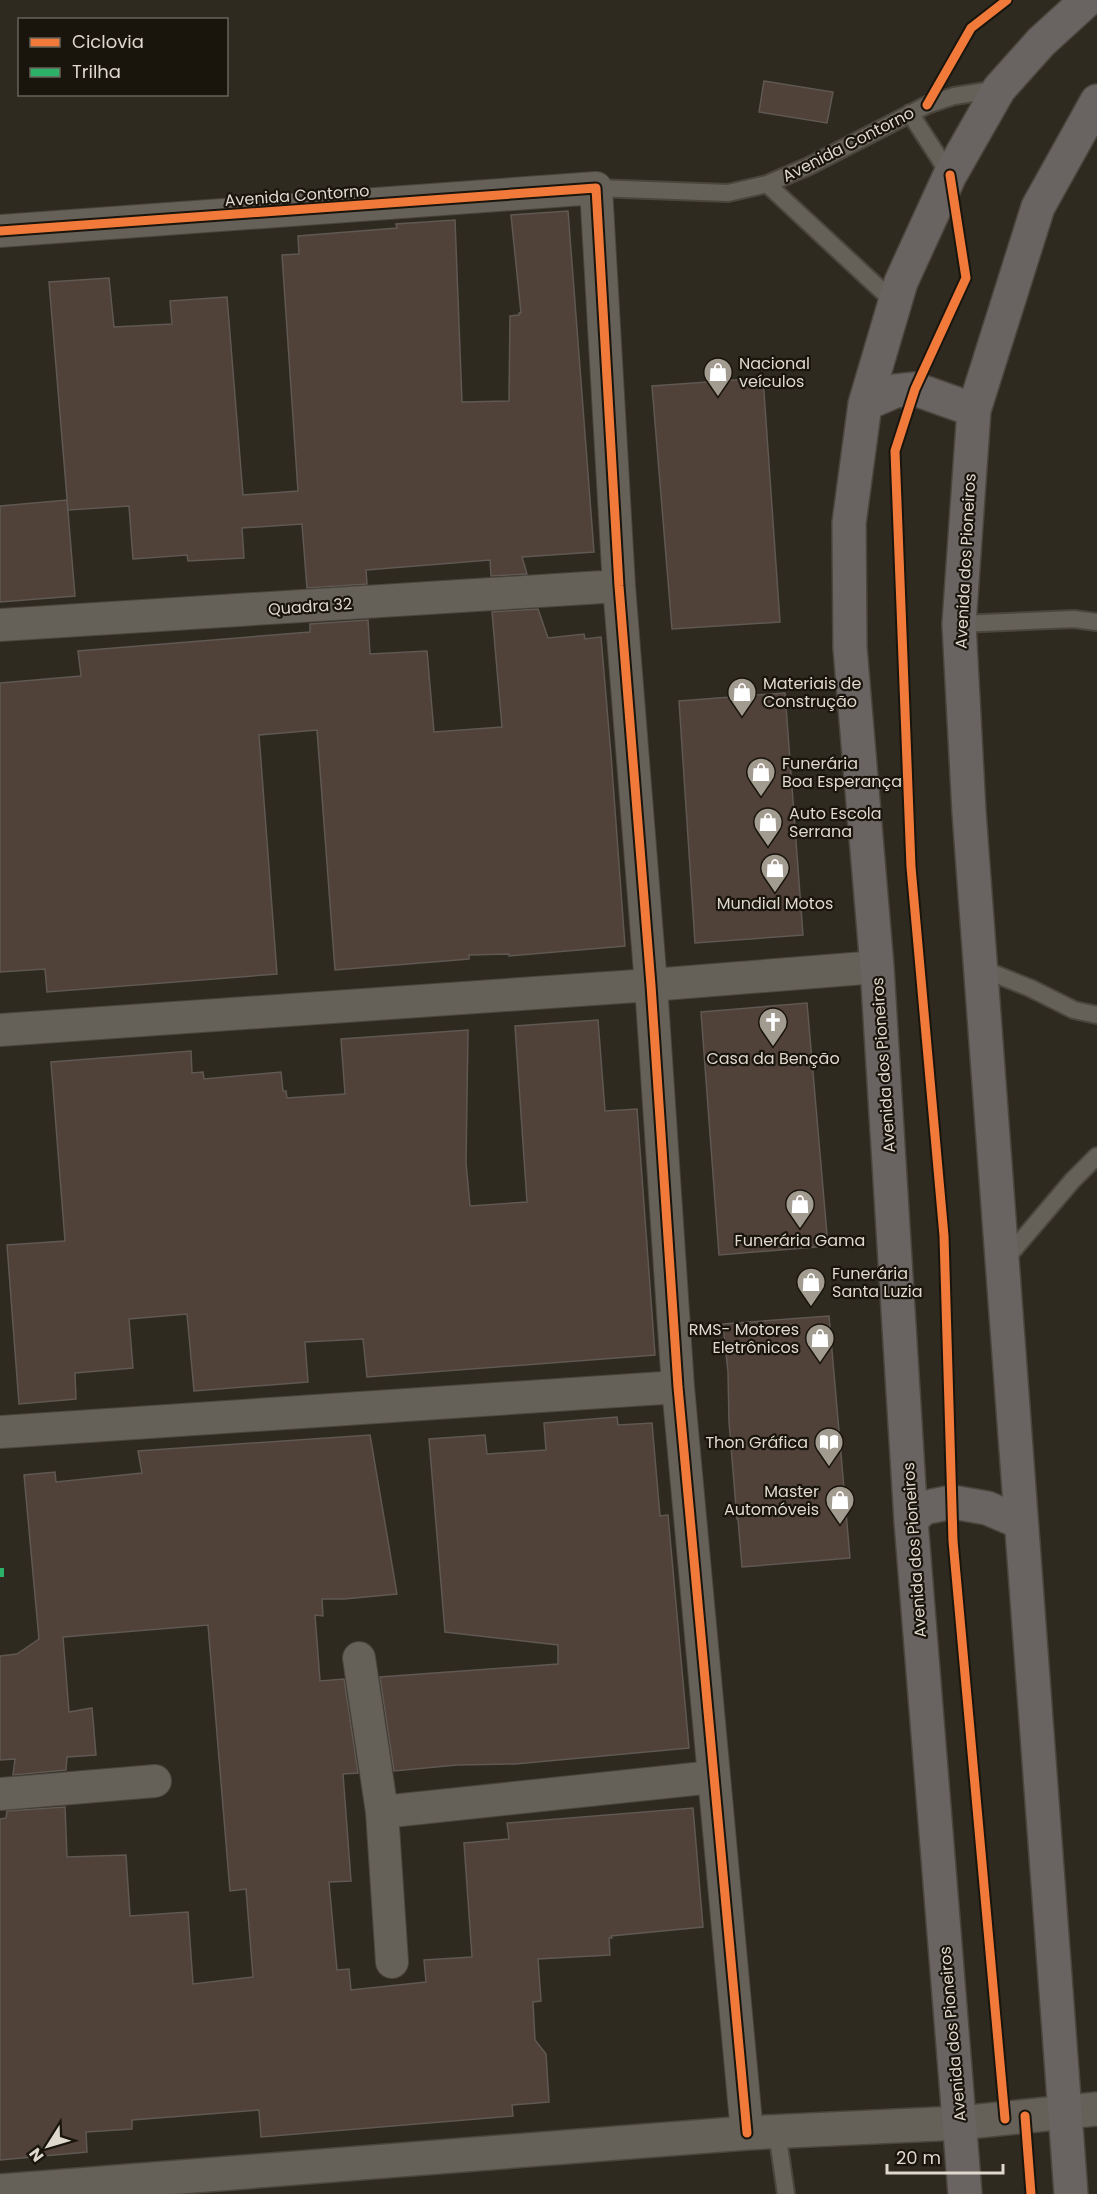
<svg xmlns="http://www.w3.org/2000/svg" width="1097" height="2194" font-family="Poppins,sans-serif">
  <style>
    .building { fill: #504139; stroke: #5f5853; stroke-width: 1.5 }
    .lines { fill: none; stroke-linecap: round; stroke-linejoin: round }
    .service-casing { stroke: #4b463d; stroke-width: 20 }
    .minor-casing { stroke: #4b463d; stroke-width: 34 }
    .tertiary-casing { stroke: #4b463d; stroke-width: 36 }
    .primary-casing { stroke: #4b463d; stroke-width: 36 }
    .service { stroke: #656159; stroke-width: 16 }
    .minor { stroke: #656159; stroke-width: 32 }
    .tertiary { stroke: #656159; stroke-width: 33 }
    .primary { stroke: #696461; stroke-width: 33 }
    .quiet { stroke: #2db169; stroke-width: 8; stroke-dasharray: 15 8; stroke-linecap: butt }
    .cycleway-casing { stroke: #19150d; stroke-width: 13 }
    .cycleway { stroke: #f17a3a; stroke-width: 9 }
    .labels { text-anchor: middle; stroke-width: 4.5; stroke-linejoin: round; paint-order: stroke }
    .street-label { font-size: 16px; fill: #ded8cd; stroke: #19150d }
    .poi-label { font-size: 16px; fill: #ded8cd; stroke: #19150d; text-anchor: start }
  </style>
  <rect width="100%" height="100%" fill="#2f2a20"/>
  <path class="building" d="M764,81L833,92L827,123L759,112Z
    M568,211L594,552L522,557L527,574L491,576L490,560L366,570L367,584L307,588L302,524L242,528L244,558L188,561L187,555L133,559L129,506L68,510L49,282L109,278L114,327L172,324L170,301L227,297L243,495L298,491L282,255L299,254L298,236L397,228L396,224L455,220L462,402L509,401L510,316L519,315V313H521L511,215Z
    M763,378L780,622L672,629L652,386Z
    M67,500L75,596L0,602V506Z
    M538,609L548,638L584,634L585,639L601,637L611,755L625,946L509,956V954L469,955V959L335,970L317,730L259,735L277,974L47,992L45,969L0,972V683L81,676L78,651L310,632V624L368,620L370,654L427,651L434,732L502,727L492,612Z
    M785,693L803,935L695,943L679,701Z
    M807,1003L828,1246L719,1255L701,1012Z
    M598,1020L605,1111L637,1109L655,1355L367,1377L363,1339L305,1342L308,1382L194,1391L187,1314L129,1319L133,1368L75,1373L76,1399L19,1404L7,1245L65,1241L51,1062L191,1051L192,1073L203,1072L204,1079L281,1072L283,1091H286L287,1098L345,1094L341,1039L468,1030L466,1163L470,1206L527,1202L515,1026Z
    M829,1316L850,1558L742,1567L738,1519H737L729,1422L728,1372L723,1324Z
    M617,1417L618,1425L652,1423L660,1516L668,1515L689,1748L515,1764L457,1765L394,1771L380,1677L558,1664V1645L445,1632L429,1439L485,1435L487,1454L546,1450L544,1423Z
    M370,1435L397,1594L344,1599H322L323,1616L315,1615L320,1681L344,1679L358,1773L343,1774L351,1881L329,1882L337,1970L349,1969L351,1990L426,1982L424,1960L472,1957L464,1843L509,1839L507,1823L693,1808L703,1927L611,1936L612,1938H609L610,1955L538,1959L541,2001L533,2002L535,2040L546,2054L549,2102L512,2105L513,2116L261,2137L259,2110L132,2120V2129L86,2132L87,2152L0,2160V1819L6,1818L7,1811L65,1807L67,1857L126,1855L130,1916L188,1912L193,1984L253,1977L246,1889L230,1891L208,1625L63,1637L69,1712L92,1708L96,1755L67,1757L66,1770L13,1775L15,1759L0,1760V1656L17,1654L39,1639L24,1475L55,1472L56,1482L142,1473L138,1451Z"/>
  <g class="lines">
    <g class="service-casing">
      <path id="service" d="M910,113L950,175
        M767,184L895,303
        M596,188L728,193L767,184L809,166L927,105L954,96L999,89
        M959,624L1074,619L1097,622
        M980,968L1030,988L1074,1010L1097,1015
        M1004,1261L1072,1181L1097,1156
        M777,2132L786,2194"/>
    </g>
    <g class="minor-casing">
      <path id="minor" d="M0,231L596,188L619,586L651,985L678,1387L747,2133
        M0,625L619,586
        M0,1030L651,985L877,967
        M0,1432L678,1387
        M359,1658L382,1812L392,1962
        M0,1794L155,1781
        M382,1812L713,1777"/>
    </g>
    <g class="tertiary-casing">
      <path id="tertiary" d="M0,2191L747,2133L959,2123L1097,2109"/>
    </g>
    <g class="primary-casing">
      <path id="primary" d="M865,404L895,391L915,389L974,410
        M911,1521L923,1508L952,1502L987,1508L1020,1522
        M965,2194L911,1521L877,967L850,648L849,523L865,404L901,282L950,175L999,89L1041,42L1087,0
        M1071,2194L969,812L959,624L974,410L1038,207L1097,101"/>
    </g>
    <use href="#service" class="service"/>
    <use href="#minor" class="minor"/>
    <use href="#tertiary" class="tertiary"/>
    <use href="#primary" class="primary"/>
    <path class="quiet" d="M0,1568V1577"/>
    <g class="cycleway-casing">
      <path id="cycleway" d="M927,105L971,28L1007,0
        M950,175L966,278L915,389L895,451L911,867L944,1236L953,1541L1005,2119
        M0,231L596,188L619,586L651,985L678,1387L747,2133
        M1025,2116L1031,2194"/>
    </g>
    <use href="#cycleway" class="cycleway"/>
  </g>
  <defs>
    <g id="shop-pin" transform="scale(1.5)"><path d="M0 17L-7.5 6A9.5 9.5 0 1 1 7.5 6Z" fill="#a19b90" stroke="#19150d"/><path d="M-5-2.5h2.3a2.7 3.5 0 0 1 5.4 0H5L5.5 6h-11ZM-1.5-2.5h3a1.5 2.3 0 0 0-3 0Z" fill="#fff"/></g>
    <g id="church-pin" transform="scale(1.5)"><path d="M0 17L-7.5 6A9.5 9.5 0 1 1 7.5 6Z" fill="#a19b90" stroke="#19150d"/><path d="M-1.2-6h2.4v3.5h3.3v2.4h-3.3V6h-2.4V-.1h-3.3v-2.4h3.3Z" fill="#fff"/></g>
    <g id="library-pin" transform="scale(1.5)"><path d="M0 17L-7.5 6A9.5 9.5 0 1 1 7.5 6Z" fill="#a19b90" stroke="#19150d"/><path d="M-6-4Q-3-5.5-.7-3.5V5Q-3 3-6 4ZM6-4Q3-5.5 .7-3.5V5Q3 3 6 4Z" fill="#fff"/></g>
  </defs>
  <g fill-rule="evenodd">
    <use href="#shop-pin" x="718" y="372"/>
    <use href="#shop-pin" x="742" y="692"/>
    <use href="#shop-pin" x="761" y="772"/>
    <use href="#shop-pin" x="768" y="822"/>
    <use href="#shop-pin" x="775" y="868"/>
    <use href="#church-pin" x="773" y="1022"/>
    <use href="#shop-pin" x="800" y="1204"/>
    <use href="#shop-pin" x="811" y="1282"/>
    <use href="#shop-pin" x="820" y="1338"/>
    <use href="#library-pin" x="829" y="1442"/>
    <use href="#shop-pin" x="840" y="1500"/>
  </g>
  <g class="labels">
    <g class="street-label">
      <text transform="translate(848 144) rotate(-27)" y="6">Avenida Contorno</text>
      <text transform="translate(297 195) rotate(-4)" y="6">Avenida Contorno</text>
      <text transform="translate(965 561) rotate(-87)" y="6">Avenida dos Pioneiros</text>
      <text transform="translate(310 606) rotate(-4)" y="6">Quadra 32</text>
      <text transform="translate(883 1065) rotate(-94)" y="6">Avenida dos Pioneiros</text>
      <text transform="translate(914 1550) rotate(-94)" y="6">Avenida dos Pioneiros</text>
      <text transform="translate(952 2034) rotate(-95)" y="6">Avenida dos Pioneiros</text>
    </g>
    <g class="poi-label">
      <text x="739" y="369">Nacional<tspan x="739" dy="18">veículos</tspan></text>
      <text x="763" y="689">Materiais de<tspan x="763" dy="18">Construção</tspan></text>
      <text x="782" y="769">Funerária<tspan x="782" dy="18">Boa Esperança</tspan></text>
      <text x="789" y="819">Auto Escola<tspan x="789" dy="18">Serrana</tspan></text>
      <text x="775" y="909" text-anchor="middle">Mundial Motos</text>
      <text x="773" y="1064" text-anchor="middle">Casa da Benção</text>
      <text x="800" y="1246" text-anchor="middle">Funerária Gama</text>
      <text x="832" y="1279">Funerária<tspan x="832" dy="18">Santa Luzia</tspan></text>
      <text x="799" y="1335" text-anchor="end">RMS- Motores<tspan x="799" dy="18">Eletrônicos</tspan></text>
      <text x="808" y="1448" text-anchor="end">Thon Gráfica</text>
      <text x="819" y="1497" text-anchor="end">Master<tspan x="819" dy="18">Automóveis</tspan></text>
    </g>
  </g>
  <rect x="18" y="18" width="210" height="78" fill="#19150d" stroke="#68635a" stroke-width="1.5"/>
  <rect x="30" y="38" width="30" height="9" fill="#f17a3a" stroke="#68635a" stroke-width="1.5"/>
  <text x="72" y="48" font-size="18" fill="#ded8cd">Ciclovia</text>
  <rect x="30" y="68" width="30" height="9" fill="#2db169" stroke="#68635a" stroke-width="1.5"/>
  <text x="72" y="78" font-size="18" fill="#ded8cd">Trilha</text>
  <g transform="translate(48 2146) rotate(233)" stroke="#19150d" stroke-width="4.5" paint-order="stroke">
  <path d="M0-4.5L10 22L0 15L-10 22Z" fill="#ded8cd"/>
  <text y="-9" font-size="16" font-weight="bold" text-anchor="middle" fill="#ded8cd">N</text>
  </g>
  <path d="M887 2164v9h116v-9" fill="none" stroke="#ded8cd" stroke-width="3"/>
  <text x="896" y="2164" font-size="18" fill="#ded8cd" stroke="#19150d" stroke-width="4.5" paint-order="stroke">20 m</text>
</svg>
